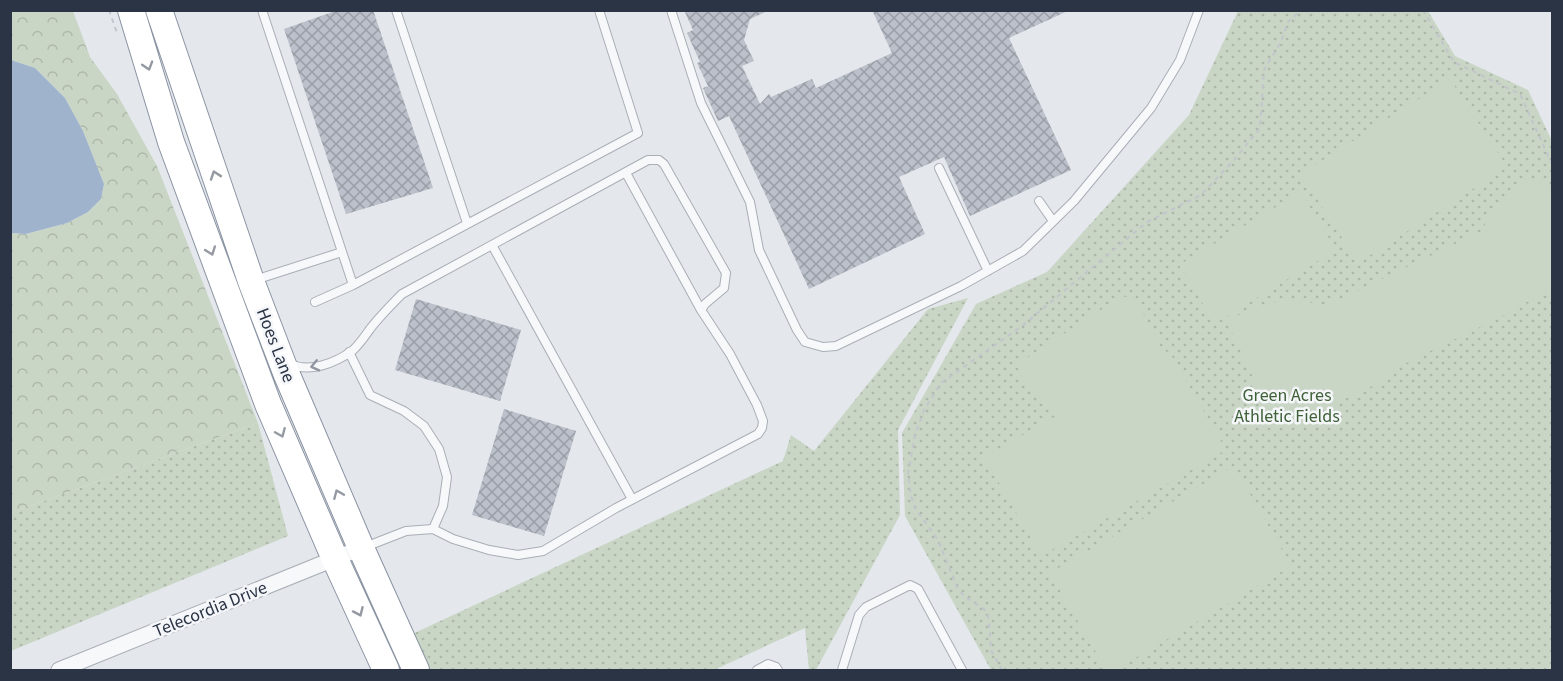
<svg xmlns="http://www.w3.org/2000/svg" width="1563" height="681" font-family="'Source Sans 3',sans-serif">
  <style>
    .green { fill: url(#green-dots) }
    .forest { fill: url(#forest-crowns) }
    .pitch { fill: #c9d6c5 }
    .water { fill: #9fb4cc }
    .building { fill: url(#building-cross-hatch) }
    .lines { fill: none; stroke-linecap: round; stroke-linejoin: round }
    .service-casing { stroke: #a9aeb7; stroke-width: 10 }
    .minor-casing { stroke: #a9aeb7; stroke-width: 17 }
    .trunk-casing { stroke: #8b94a3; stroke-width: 28 }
    .path { stroke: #c2c5cb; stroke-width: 2; stroke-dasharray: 4.5 4.5; stroke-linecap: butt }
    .service { stroke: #f7f8fa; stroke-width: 8 }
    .minor { stroke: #f7f8fa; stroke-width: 15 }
    .trunk { stroke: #fff; stroke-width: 26 }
    .oneway { stroke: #959aa2 }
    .oneway2 { stroke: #9196a0 }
    .labels { text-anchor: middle; stroke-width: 5; stroke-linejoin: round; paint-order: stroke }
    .street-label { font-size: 18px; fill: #2b3445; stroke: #f4f6f9 }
    .park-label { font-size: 18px; fill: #3f6138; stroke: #f4f6f9 }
  </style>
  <defs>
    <pattern id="green-dots" width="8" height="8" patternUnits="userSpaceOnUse" patternTransform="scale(1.5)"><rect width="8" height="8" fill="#c9d6c5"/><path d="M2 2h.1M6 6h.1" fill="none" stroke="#adb8ab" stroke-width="1.8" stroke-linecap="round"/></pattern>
    <pattern id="forest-crowns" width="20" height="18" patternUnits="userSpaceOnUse" patternTransform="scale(1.5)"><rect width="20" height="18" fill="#c9d6c5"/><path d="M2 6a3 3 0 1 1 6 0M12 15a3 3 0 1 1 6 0" fill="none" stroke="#adb8ab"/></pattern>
    <pattern id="building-cross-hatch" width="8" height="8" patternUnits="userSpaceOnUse" patternTransform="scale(1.5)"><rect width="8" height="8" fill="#bbc0ca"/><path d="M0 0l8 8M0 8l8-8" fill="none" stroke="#989da6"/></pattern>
  </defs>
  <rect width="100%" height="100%" fill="#e4e7ec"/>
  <path class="green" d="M1238,11H1428L1455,56L1528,90L1552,141V670H991L905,516L902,433L976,304L1047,272L1189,115Z
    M968,298L898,430L900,515L816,670H809L805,628L714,670H424L408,636L783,461L791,435L814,451L928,309Z
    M258,423L288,536L11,651V513Z"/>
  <path class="forest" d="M11,11H73L90,57L117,94L157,166L258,423L11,513V233L27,234L67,223L88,212L101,199L104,184L83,131L65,98L35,68L11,60Z"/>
  <path class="pitch" d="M1450,79L1507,167L1358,263L1301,174Z
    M1542,176L1552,194V292L1525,301L1527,304L1392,370L1394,376L1294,422L1271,416L1227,322C1259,300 1295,295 1331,308L1330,304L1482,231C1494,202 1513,185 1542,176Z
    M1301,192L1336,250L1215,323L1179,265Z
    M1122,296L1136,300L1164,353L1169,351L1226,450L1041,556L984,457L1056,416L1031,391L1016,365Z
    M1234,466L1291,566L1115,670H1106L1050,573Z"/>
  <path class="water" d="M11,60L35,68L65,98L83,131L104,184L101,199L88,212L67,223L26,234L11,233Z"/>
  <path class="building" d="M338,10H373L433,188L346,214L284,29Z
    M684,10H770L750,19L744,40L754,61L742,66L760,104L769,94L771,97L812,79L816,88L892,53L872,10H1070L1009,38L1071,170L970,216L944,157L899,177L925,234L809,289L729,116L718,121L703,88L708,86L697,63L700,62L687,33L693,30Z
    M416,299L521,330L500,401L395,370Z
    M504,409L576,431L544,536L472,515Z"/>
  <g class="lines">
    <g class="service-casing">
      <path id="service" d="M262,10L353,285L638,133L599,10
        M396,10L467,223
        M671,10L701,103L750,202L759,250L797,330L805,342L823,347L836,346L961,286L1023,251L1074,201L1151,108L1180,60L1199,10
        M939,168L988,271
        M626,173L701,310
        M1039,201L1053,221
        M492,245L632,499
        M255,280L342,252
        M315,302L353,285
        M349,352L370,395L404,411L424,426L439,449L447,477L443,506L433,529
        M290,364C310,373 335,363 352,351C359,345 365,336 370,329C380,316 391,305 402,294L648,160H659L664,164L726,273L724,288L705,304L701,310L730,354L757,405L763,421L762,428L758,434L616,508L543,551L518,555L489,550L453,539L433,529L406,531L365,547
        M757,670L768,664L776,667L778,670
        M842,670L859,615L866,607L910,585L918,589L962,670"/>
    </g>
    <g class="minor-casing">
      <path id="minor" d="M59,670L361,548"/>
    </g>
    <g class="trunk-casing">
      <path id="trunk" d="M131,10L171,142L268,404L335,559L386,670
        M159,10L251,281L287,375L361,548L416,670"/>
    </g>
    <path class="path" d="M109,10L117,33
      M1423,10L1454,62L1520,94L1552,164
      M1002,670L991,650L989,619L984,609L964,596L957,587L938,540L915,508L911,496L908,474L915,435L924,410L941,383L1022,326L1147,222L1201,195L1234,160L1260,128L1264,70L1281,42L1288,22L1301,10"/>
    <use href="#service" class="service"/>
    <use href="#minor" class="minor"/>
    <use href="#trunk" class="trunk"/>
  </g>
  <defs><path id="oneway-chevron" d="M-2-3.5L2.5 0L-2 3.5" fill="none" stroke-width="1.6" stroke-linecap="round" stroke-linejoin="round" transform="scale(1.5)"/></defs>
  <g class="oneway">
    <use href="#oneway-chevron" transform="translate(148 66) rotate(73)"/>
    <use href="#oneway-chevron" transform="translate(215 175) rotate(-109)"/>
    <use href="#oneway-chevron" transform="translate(211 251) rotate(70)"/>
    <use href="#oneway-chevron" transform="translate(281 433) rotate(67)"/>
    <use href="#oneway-chevron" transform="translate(338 494) rotate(-113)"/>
    <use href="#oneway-chevron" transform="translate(359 612) rotate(66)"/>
  </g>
  <use class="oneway2" href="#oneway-chevron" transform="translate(315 366) rotate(167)"/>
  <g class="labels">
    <g class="street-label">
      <text transform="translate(276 345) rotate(69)" y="6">Hoes Lane</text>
      <text transform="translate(210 609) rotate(-22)" y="6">Telecordia Drive</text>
    </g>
    <g class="park-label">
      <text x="1287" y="401">Green Acres<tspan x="1287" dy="21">Athletic Fields</tspan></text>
    </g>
  </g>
  <rect width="1563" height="681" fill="none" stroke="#2b3445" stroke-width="24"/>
</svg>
